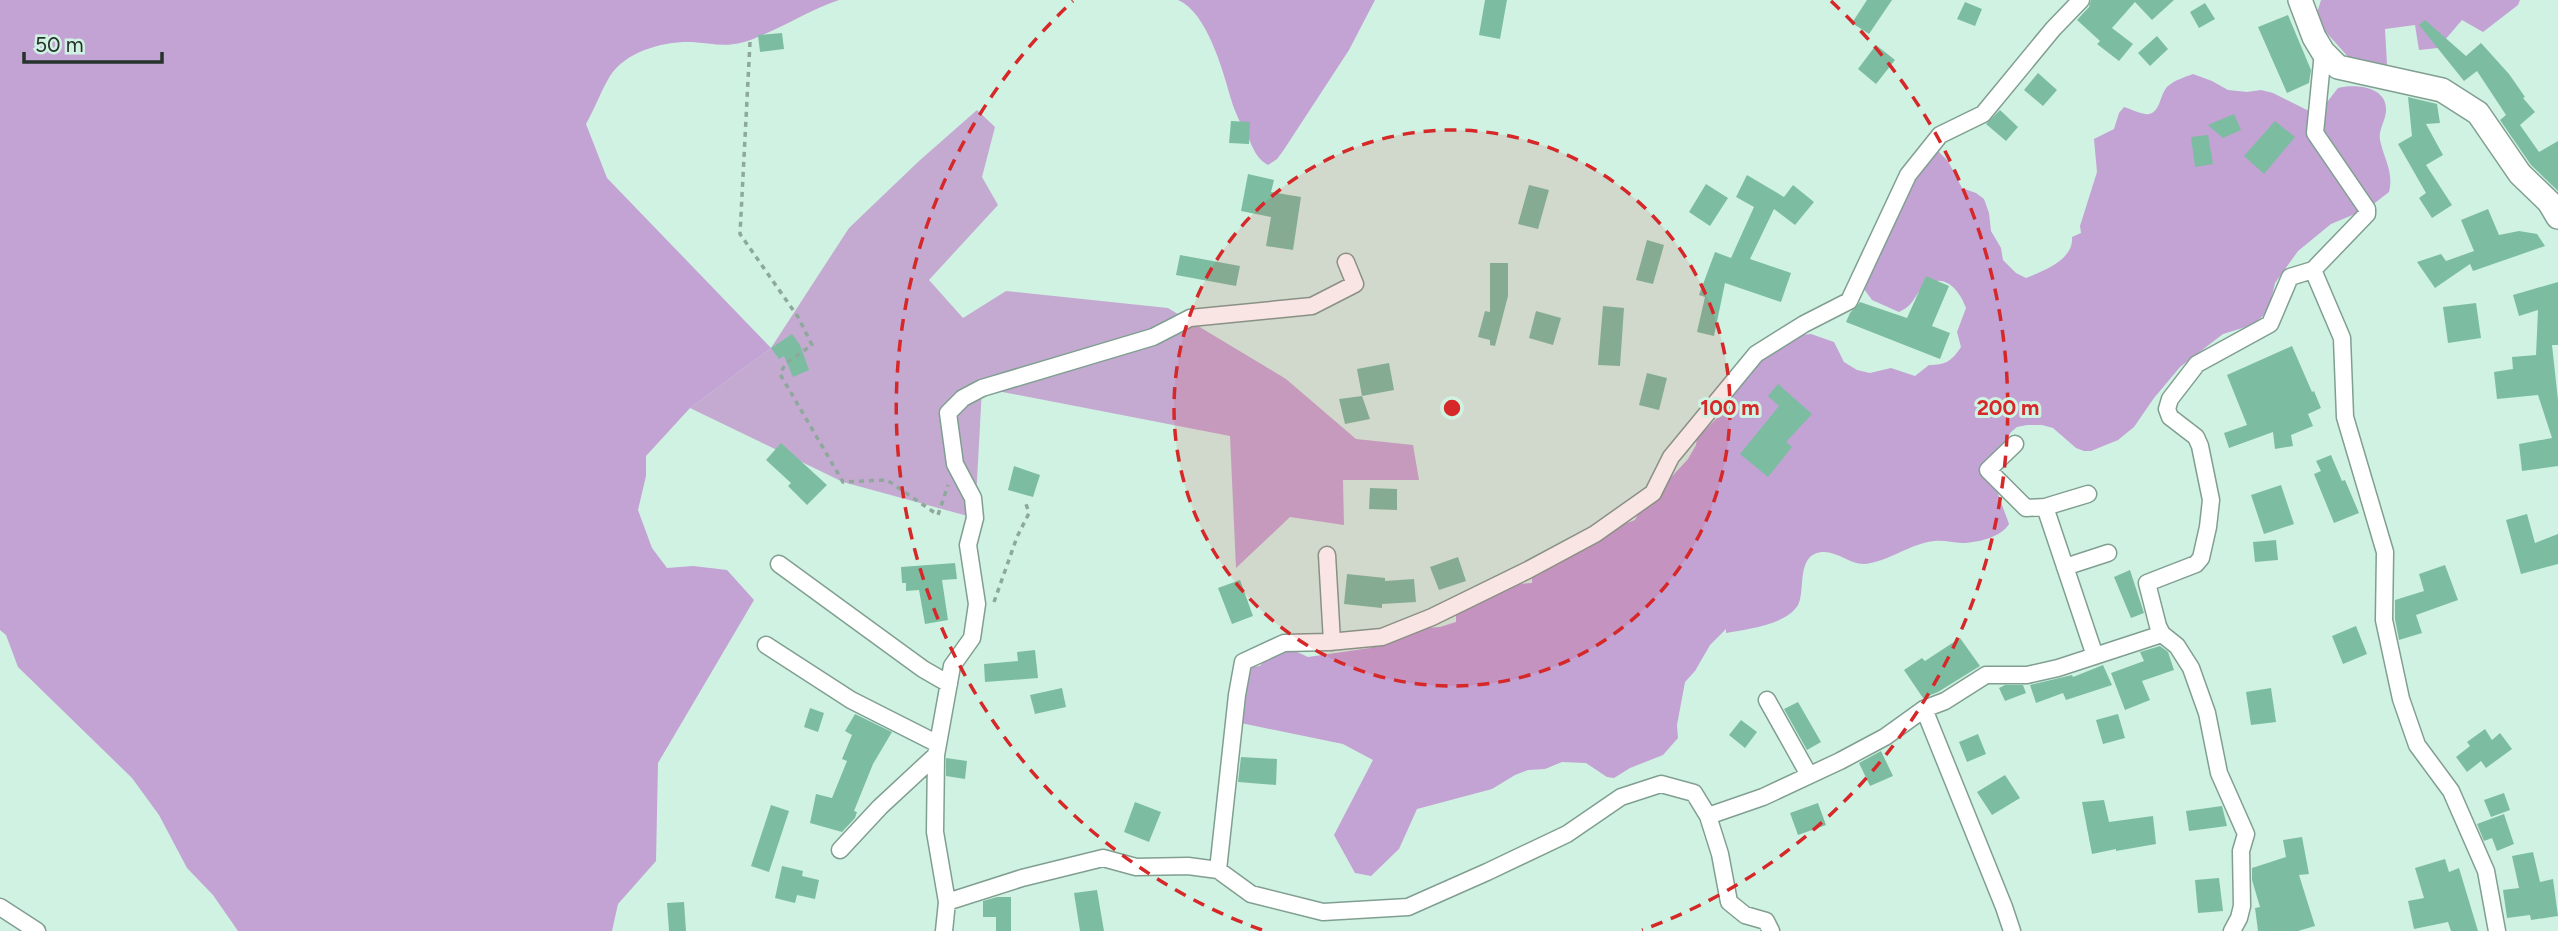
<svg xmlns="http://www.w3.org/2000/svg" width="2558" height="931" font-family="Figtree,sans-serif">
  <style>
    .green { fill: #c4aad1 }
    .forest { fill: #c3a2d4 }
    .building { fill: #7cbda2 }
    .lines { fill: none; stroke-linecap: round; stroke-linejoin: round }
    .street-casing { stroke: #809f91; stroke-width: 19 }
    .secondary-casing { stroke: #809f91; stroke-width: 26 }
    .path { stroke: #8ea89c; stroke-width: 3.5; stroke-dasharray: 5 5; stroke-linecap: butt }
    .street { stroke: #fff; stroke-width: 16 }
    .secondary { stroke: #fff; stroke-width: 23 }
    .ring { fill: none; stroke: #d62828; stroke-width: 3.5; stroke-dasharray: 12 9 }
    .centre { fill: #d62828; stroke: #d0f2e2; stroke-width: 3.5 }
    .ring-label { font-size: 21px; text-anchor: middle; font-weight: bold; fill: #d62828; stroke: #d0f2e2; stroke-width: 6; stroke-linejoin: round; paint-order: stroke }
  </style>
  <rect width="100%" height="100%" fill="#d0f2e2"/>
  <path class="green" d="M977,110L995,127L982,177L998,205L929,280L963,318L1006,291L1168,308L1286,379L1356,439L1413,445L1419,480H1343L1344,525L1290,517L1236,568L1230,436L982,388L975,518L843,482L690,408L771,348L849,228L919,161Z"/>
  <path class="forest" d="M0,0H839C806,11 771,35 740,43C725,47 707,43 692,42C664,41 626,51 610,76C601,91 595,108 586,124L607,178L771,348L690,408L646,456V476L638,510L652,548L667,568L693,566L727,570L754,600L658,763L656,861L618,904L612,931H238L213,895L187,868L159,815L132,778L18,667L6,635L0,630Z
    M1178,0H1375L1349,50L1283,151L1277,159L1268,165C1258,160 1253,149 1249,139C1242,126 1235,113 1231,99C1223,71 1207,12 1178,0Z
    M2321,0H2520L2518,5L2483,32L2462,20L2438,48L2419,50L2415,25L2385,29L2387,65L2351,60L2315,20Z
    M2193,74L2212,81L2228,90L2247,92L2261,90L2273,93L2317,115L2338,88C2354,84 2385,86 2386,108C2387,119 2378,129 2380,140C2384,159 2394,172 2389,192L2367,209L2331,224L2298,251L2275,283L2269,309L2262,317L2252,325L2223,334L2180,367L2154,398L2134,427L2118,440L2091,451H2084L2076,448L2053,428L2042,425H2027L2017,427L2011,432L1998,452L1994,483L2009,524C2002,537 1976,543 1962,543C1953,543 1944,540 1935,541C1910,543 1889,562 1864,564C1850,564 1838,552 1824,552C1795,552 1806,592 1798,605C1786,625 1747,629 1726,633V629L1710,645L1695,671L1685,682L1677,725L1678,738L1663,755L1630,768L1614,778L1607,777L1586,763L1562,762L1545,769L1528,770L1515,775L1492,789L1417,809L1399,849L1371,876L1355,873L1334,835L1373,760L1343,744L1241,723L1247,672L1251,667L1260,666L1266,658L1279,649L1295,651L1308,657L1370,648L1423,628L1440,627L1456,622V614L1516,584L1532,583V576L1616,527L1635,520L1639,512L1688,459L1696,445L1697,438L1717,418L1723,407L1757,360L1768,356L1800,335L1811,334L1834,342L1844,362L1857,370L1870,373L1891,368L1915,376L1929,365C1945,365 1951,362 1961,347L1957,332L1966,308C1958,285 1938,268 1918,293C1912,302 1910,307 1899,312L1872,300L1864,289L1915,175L1937,150L1948,161L1962,188L1976,193L1984,199L1989,213L1991,231L2001,248L2003,260L2016,273L2026,278C2043,271 2074,260 2072,237L2081,233L2080,226L2097,172L2094,139L2114,129L2119,113L2124,107C2131,109 2138,113 2145,114C2161,116 2159,94 2168,86C2175,80 2185,77 2193,74Z"/>
  <path class="building" d="M1485,0H1507L1500,39L1479,35Z
    M1867,0H1892L1869,34L1852,23Z
    M2091,0H2174L2152,20L2135,2L2112,28L2133,44L2119,61L2097,44L2100,41L2077,20L2089,7Z
    M1965,2L1982,9L1975,26L1957,19Z
    M2205,3L2215,19L2199,28L2190,12Z
    M2288,15L2311,70L2309,83L2287,93L2258,27Z
    M2425,20L2466,56L2481,43L2509,74L2525,97L2523,98L2535,112L2520,125L2539,152L2558,141V191L2531,165L2500,120L2506,115L2477,71L2464,81L2419,25Z
    M782,33L784,49L760,52L758,35Z
    M2157,36L2168,49L2150,66L2138,53Z
    M1876,45L1895,60L1876,84L1858,69Z
    M2038,73L2057,90L2043,106L2024,90Z
    M2408,97L2437,104L2440,123L2426,124L2443,155L2426,165L2452,205L2432,218L2419,198L2426,193L2398,144L2412,136Z
    M2000,110L2018,127L2006,141L1986,124Z
    M2234,114L2241,130L2223,138L2208,125Z
    M1231,121L1250,122L1249,144L1229,143Z
    M2275,121L2295,137L2264,174L2244,156Z
    M2208,135L2213,164L2195,167L2191,137Z
    M1248,174L1274,180L1271,192L1301,197L1293,250L1266,246L1271,217L1241,211Z
    M1747,175L1784,197L1793,185L1814,202L1795,225L1774,209L1750,259L1791,273L1781,302L1725,283L1714,336L1697,332L1705,297L1699,295L1715,252L1731,258L1754,207L1736,197Z
    M1706,184L1728,198L1710,226L1689,212Z
    M1529,185L1549,190L1538,229L1518,224Z
    M2488,209L2499,235L2519,231L2537,234L2545,246L2473,271L2470,264L2435,288L2417,262L2441,254L2446,261L2474,251L2461,220Z
    M1647,240L1664,245L1653,284L1636,280Z
    M1180,255L1240,266L1236,286L1176,275Z
    M1490,263H1508V296L1495,346L1490,345V340L1478,337L1485,311L1490,312Z
    M1926,276L1949,286L1932,326L1950,333L1940,359L1846,322L1850,313L1860,302L1907,318Z
    M2558,282V345H2552L2558,400V466L2522,471L2519,444L2552,438L2538,395L2497,399L2494,372L2513,369L2512,357L2536,355L2538,310L2519,316L2513,295Z
    M2476,303L2481,338L2448,343L2443,307Z
    M1603,306L1624,308L1620,366L1598,365Z
    M1536,311L1561,318L1553,345L1529,338Z
    M792,334L800,345L809,370L793,377L784,356L779,359L771,348Z
    M2292,346L2312,392L2314,391L2321,408L2308,414L2313,426L2291,435L2293,446L2275,449L2273,432L2229,448L2224,433L2247,425L2227,375Z
    M1389,363L1394,390L1362,396L1357,369Z
    M1647,373L1667,378L1659,410L1639,405Z
    M1778,384L1812,414L1786,442L1792,447L1768,477L1740,454L1779,406L1768,396Z
    M1362,396L1370,419L1345,424L1339,399Z
    M781,443L827,485L807,505L788,486L791,483L766,460Z
    M2331,455L2342,481L2345,480L2359,513L2334,523L2314,474L2321,471L2316,461Z
    M1014,466L1040,475L1033,497L1008,490Z
    M2281,485L2294,524L2264,534L2251,495Z
    M1370,488L1397,489V510L1369,509Z
    M2527,514L2535,543L2558,534V564L2521,574L2506,520Z
    M2276,540L2278,560L2255,562L2253,542Z
    M1458,557L1466,581L1439,590L1430,567Z
    M955,563L957,579L942,580L948,620L925,624L919,590L906,591V583H902L901,567Z
    M2445,565L2458,600L2416,615L2422,633L2399,640L2395,619V600L2424,591L2419,574Z
    M2130,570L2144,613L2131,618L2114,577Z
    M1347,574L1385,578V581L1414,579L1416,602L1382,604V608L1344,604Z
    M1240,580L1253,616L1232,624L1218,588Z
    M2356,626L2367,654L2343,664L2332,636Z
    M1960,638L1980,666L1938,692L1923,698L1904,670L1922,658L1925,661Z
    M2160,646L2168,652L2174,670L2142,681L2150,700L2125,710L2111,673L2144,661L2140,652Z
    M1035,650L1038,678L985,682L984,664L1018,661L1017,652Z
    M2103,665L2112,685L2066,700L2063,693L2036,703L2030,685L2072,675L2073,677Z
    M2005,685H2023L2026,693L2005,701L1999,688Z
    M1062,688L1066,707L1035,714L1030,695Z
    M2271,688L2276,722L2251,725L2246,692Z
    M1798,702L1821,742L1807,750L1784,709Z
    M810,708L824,713L818,732L804,727Z
    M855,714L892,732L873,764L854,811L857,812L855,818L842,832L810,823L816,794L832,798L847,761L842,759L852,735L845,731Z
    M2118,714L2125,738L2103,744L2096,720Z
    M1741,720L1757,732L1745,748L1729,735Z
    M2485,729L2492,740L2500,733L2512,749L2486,768L2481,761L2467,772L2456,757L2470,746L2467,742Z
    M1978,734L1986,754L1967,762L1959,742Z
    M1881,751L1893,776L1870,786L1859,763Z
    M1241,757L1277,759L1276,785L1238,782Z
    M946,758L967,761L965,779L946,776Z
    M2005,775L2020,798L1992,815L1977,792Z
    M2504,793L2510,810L2491,817L2484,800Z
    M2104,800L2109,822L2153,816L2156,844L2116,851V849L2092,854L2082,802Z
    M1135,802L1161,812L1149,842L1124,832Z
    M1818,803L1826,825L1798,835L1790,813Z
    M771,805L789,811L769,872L751,866Z
    M2222,806L2227,826L2189,831L2186,811Z
    M2504,814L2514,844L2497,851L2492,838L2484,841L2477,824Z
    M2302,837L2309,874L2299,875L2315,926L2298,931H2258L2255,908L2260,907L2252,880V868L2286,857L2283,840Z
    M2533,852L2540,882L2553,879L2558,916L2531,920L2530,915L2507,918L2503,890L2519,888L2512,856Z
    M2445,859L2449,872L2459,868L2478,931H2451L2448,922L2414,929L2408,901L2424,898L2415,868Z
    M782,866L803,871L802,876L819,880L815,899L797,895L795,903L775,898Z
    M2219,878L2223,911L2198,913L2195,880Z
    M1097,890L1104,931H1080L1074,893Z
    M997,897H1011V931H996V917H983V901Z
    M684,902L686,931H669L667,903Z"/>
  <g class="lines">
    <g class="street-casing">
      <path id="street" d="M2313,270L2342,338L2345,417L2385,552L2384,620L2401,699L2417,745L2451,791L2486,871L2497,931
        M2015,444L1988,470L2026,508L2045,507
        M2088,494L2045,507L2095,656
        M1327,555L1332,642
        M779,564L923,669L949,684
        M2065,567L2108,553
        M766,645L851,700L938,744
        M1767,700L1809,775
        M1924,709L2004,907L2012,931
        M1708,816L1720,854L1729,902L1745,915L1766,921L1771,931
        M840,850L880,807L936,755
        M1218,870L1237,695L1243,662L1284,643L1329,642L1382,637L1432,617L1528,570L1595,534L1653,493L1671,457L1756,354L1804,324L1849,301L1908,175L1940,135L1983,114L2053,29L2081,0
        M947,902L1022,878L1103,858L1136,867L1188,866L1218,870L1251,894L1323,912L1408,907L1487,872L1567,834L1621,797L1661,784L1694,793L1708,816L1763,797L1840,761L1885,737L1924,709L1945,701L1986,675H2027L2058,668L2162,634
        M0,907L37,931
        M944,931L947,902L935,832L936,755L952,666L972,638L977,604L968,545L975,518L973,498L955,464L948,413L963,398L982,388L1153,337L1190,318L1312,306L1355,284L1346,262
        M2232,931L2239,918L2242,906L2241,851L2246,834L2219,773L2207,713L2191,668L2177,646L2162,634L2158,626L2147,583L2196,564L2201,558L2208,527L2211,500L2200,446L2196,437L2170,417L2167,409L2170,399L2197,364L2270,324L2290,277L2313,270L2367,214V209L2315,133L2323,52"/>
    </g>
    <g class="secondary-casing">
      <path id="secondary" d="M2300,0L2314,37L2323,52L2338,67L2442,90L2478,113L2520,174L2549,202L2558,217"/>
    </g>
    <path class="path" d="M750,42L740,234L798,317L812,345L786,363L780,374L843,482L887,480L938,515L948,485
      M994,602L1017,537L1029,513L1026,504"/>
    <use href="#street" class="street"/>
    <use href="#secondary" class="secondary"/>
  </g>
  <circle cx="1452" cy="408" r="278" fill="#d62828" fill-opacity=".12"/>
  <g class="ring">
    <circle cx="1452" cy="408" r="278"/>
    <path d="M1262 930A556 556 0 0 1 1073 1M1831 1A556 556 0 0 1 1642 930"/>
  </g>
  <circle cx="1452" cy="408" r="10" class="centre"/>
  <g class="ring-label">
    <text x="1730" y="415">100 m</text>
    <text x="2008" y="415">200 m</text>
  </g>
  <path d="M24 52v10h138v-10" fill="none" stroke="#26332d" stroke-width="3.5"/>
  <text x="35" y="52" font-size="21" fill="#26332d" stroke="#d0f2e2" stroke-width="5" paint-order="stroke">50 m</text>
</svg>
